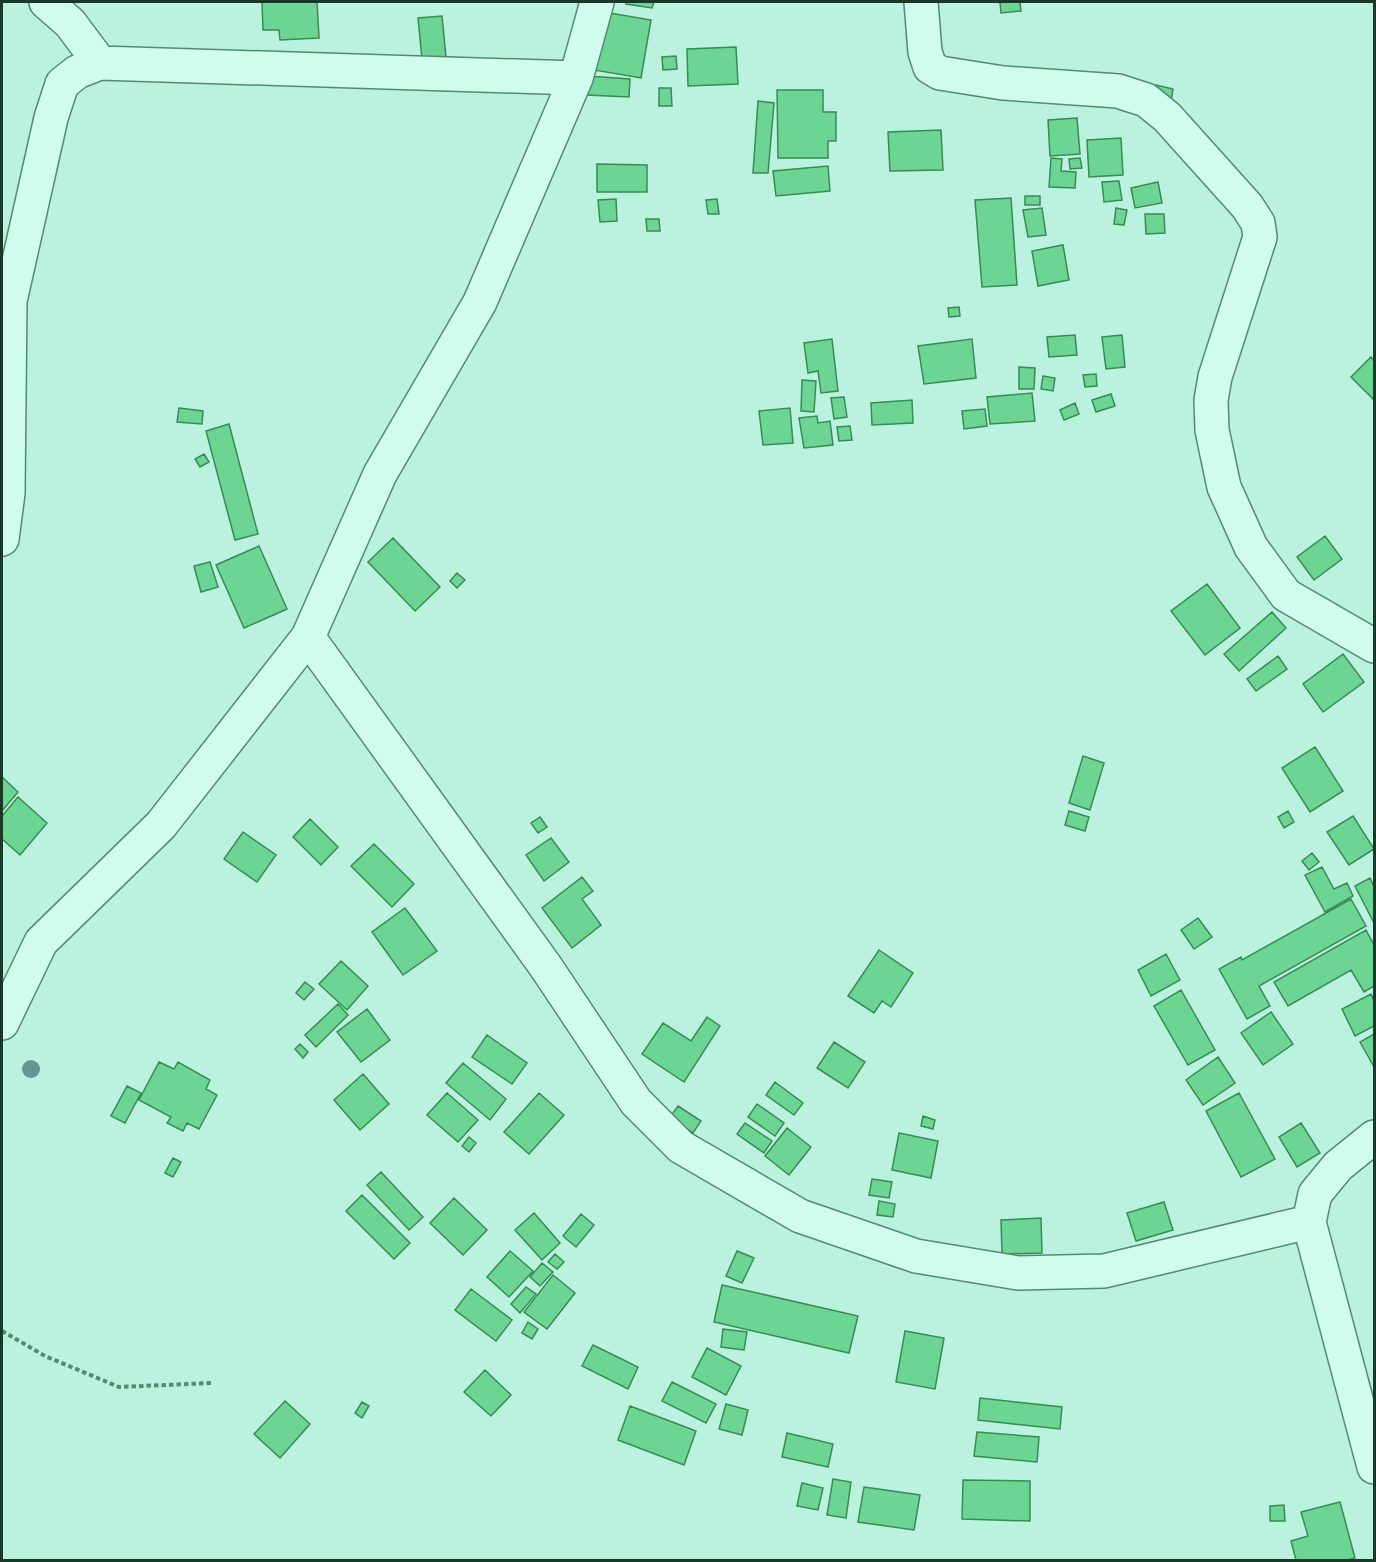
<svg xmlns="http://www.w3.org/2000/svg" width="1376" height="1562" font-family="'Source Serif 4',serif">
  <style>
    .building { fill: #6dd593; stroke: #378c54; stroke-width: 1.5 }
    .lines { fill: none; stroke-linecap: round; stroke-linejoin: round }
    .minor-casing { stroke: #538b6e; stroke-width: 36 }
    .path { stroke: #538b6e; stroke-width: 4; stroke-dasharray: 4.5 3; stroke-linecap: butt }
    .minor { stroke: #cffced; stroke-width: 33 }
    .tree { fill: #659694 }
  </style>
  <rect width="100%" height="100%" fill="#bbf2df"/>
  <path class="building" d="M262,2H317L319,38L280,40L279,30H263Z
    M626,2H654L652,8L626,4Z
    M1000,2H1020L1021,11L1001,13Z
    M604,12L651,20L641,78L594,70Z
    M442,16L446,57L422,59L418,18Z
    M736,47L738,84L688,86L687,49Z
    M676,56L677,69L663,70L662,57Z
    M588,76L630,79L629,97L587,95Z
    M1156,85L1173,89L1171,102L1153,99Z
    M659,88H671L672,106H659Z
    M777,90H823V112H836V141H828V158H778Z
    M758,101L774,103L768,173H753Z
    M1077,118L1080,154L1050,156L1048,120Z
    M941,130L943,170L890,171L888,132Z
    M1121,138L1123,175L1089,177L1087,140Z
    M1051,158L1062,159L1061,171L1076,172L1075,188L1049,187Z
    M1080,158L1082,168L1070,169L1069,159Z
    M597,164L647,165V192H597Z
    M828,166L830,191L776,196L773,171Z
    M1119,181L1122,200L1104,202L1102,182Z
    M1158,182L1162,203L1135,208L1131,188Z
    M1025,196H1040V205H1025Z
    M1011,198L1017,285L982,287L975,200Z
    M616,199L617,221L600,222L598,200Z
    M717,199L719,214H708L706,200Z
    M1042,208L1046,235L1028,237L1023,210Z
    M1116,208L1127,210L1124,225L1114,224Z
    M1145,214H1164L1165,233L1146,234Z
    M646,219H659L660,231H647Z
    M1063,245L1069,280L1038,286L1032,251Z
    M959,307L960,316L949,317L948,308Z
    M1075,335L1077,355L1049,357L1047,337Z
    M1122,335L1125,367L1106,369L1102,337Z
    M832,339L838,391L821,393L818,371L808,373L804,343Z
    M972,339L976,378L924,384L918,346Z
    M1371,357L1374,361V400L1351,377Z
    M1019,367L1035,368L1034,389H1019Z
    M1096,374L1097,386L1085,387L1083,375Z
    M1043,376L1055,378L1053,391L1041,389Z
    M802,380L816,381L814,412L801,411Z
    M1032,393L1035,421L990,424L987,397Z
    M1111,394L1115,406L1096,412L1092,400Z
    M844,397L847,417L834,419L831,398Z
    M912,400L913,423L872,425L871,403Z
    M1075,403L1079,414L1064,420L1060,410Z
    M179,408L203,411L202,424L177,422Z
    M790,408L793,443L763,445L759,411Z
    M985,409L987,426L964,429L962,411Z
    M817,416L818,423L830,421L833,445L804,448L799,418Z
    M229,424L258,534L235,540L206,431Z
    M850,426L852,440L839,441L837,427Z
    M204,454L209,462L200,467L195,459Z
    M1325,536L1342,559L1314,580L1297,557Z
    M393,538L440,587L415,611L368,562Z
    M259,546L287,609L244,628L216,565Z
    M210,562L218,587L201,592L194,566Z
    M457,573L465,580L457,588L450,581Z
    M1207,584L1240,628L1205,655L1171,611Z
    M1272,612L1286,628L1239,671L1224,654Z
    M1343,654L1364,682L1323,712L1303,684Z
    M1278,656L1287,669L1256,691L1247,679Z
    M1315,747L1343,791L1310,812L1282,768Z
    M1083,756L1104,763L1090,810L1069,803Z
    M2,777L18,792L2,811Z
    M18,797L47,823L20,855L2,839V816Z
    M1069,811L1089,817L1085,831L1065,825Z
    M1288,811L1294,822L1284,828L1278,817Z
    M1353,816L1374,849L1349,865L1327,832Z
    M540,817L547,827L538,833L531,823Z
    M310,819L338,847L321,865L293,837Z
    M243,832L276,855L257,882L224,859Z
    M551,838L569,862L544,881L526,855Z
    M374,844L414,884L392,907L351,866Z
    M1312,853L1319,862L1309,870L1302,861Z
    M1322,867L1334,889L1347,883L1353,896L1325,912L1305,875Z
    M582,877L593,891L582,899L601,925L572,948L542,908Z
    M1370,878L1374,887V923L1355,886Z
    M1351,899L1366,926L1259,986L1270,1006L1247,1019L1219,969L1241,957L1242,960Z
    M405,908L437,951L403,975L372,932Z
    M1198,918L1212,937L1194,949L1181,930Z
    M1366,930L1374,945V986L1364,992L1351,970L1288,1006L1274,982Z
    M879,950L913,973L891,1007L882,1001L874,1013L848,996Z
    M1166,954L1180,980L1151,996L1138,970Z
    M341,961L368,986L347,1010L319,984Z
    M305,982L314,989L304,1000L296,993Z
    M1181,990L1215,1050L1188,1065L1154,1006Z
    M1371,994L1374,1001V1026L1355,1036L1342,1009Z
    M338,1004L348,1015L316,1047L305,1035Z
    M367,1009L390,1040L361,1062L337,1032Z
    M1271,1012L1293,1044L1263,1065L1241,1033Z
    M707,1017L720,1026L684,1082L642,1054L663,1023L691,1041Z
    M1374,1034V1067L1360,1042Z
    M487,1035L527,1063L512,1084L472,1057Z
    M834,1042L865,1062L848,1088L817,1068Z
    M300,1044L308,1052L303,1058L295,1049Z
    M1218,1057L1235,1083L1203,1105L1186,1080Z
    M159,1062L174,1069L178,1062L210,1080L206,1089L217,1095L199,1129L187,1123L183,1131L167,1123L171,1117L139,1100Z
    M463,1063L506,1099L490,1120L446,1083Z
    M363,1074L389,1104L360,1130L334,1100Z
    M775,1082L803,1103L794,1115L766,1095Z
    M127,1086L141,1093L125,1123L111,1116Z
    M447,1093L478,1120L458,1142L427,1115Z
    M539,1093L564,1115L529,1154L504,1132Z
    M1239,1093L1275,1159L1241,1177L1206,1111Z
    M757,1104L784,1123L775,1136L748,1117Z
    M678,1106L701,1121L693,1133L670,1117Z
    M923,1116L935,1120L933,1129L921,1126Z
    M745,1123L772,1141L764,1153L737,1134Z
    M1301,1123L1320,1153L1297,1167L1279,1137Z
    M787,1128L811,1147L789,1175L765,1156Z
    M899,1133L938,1141L931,1178L892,1170Z
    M469,1137L476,1143L469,1152L462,1146Z
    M173,1158L181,1162L173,1177L165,1173Z
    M381,1172L423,1217L409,1230L367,1185Z
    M872,1179L892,1182L889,1198L869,1195Z
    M362,1195L410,1243L394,1259L346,1211Z
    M454,1198L487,1230L463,1255L430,1223Z
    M879,1201L895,1204L893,1217L877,1215Z
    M1164,1202L1173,1230L1136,1241L1127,1213Z
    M534,1213L560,1243L542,1260L515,1230Z
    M581,1214L594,1225L576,1247L563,1236Z
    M1041,1218L1042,1253L1002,1254L1001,1220Z
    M510,1251L533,1271L509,1297L487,1277Z
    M737,1251L754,1258L742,1283L726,1276Z
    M555,1254L564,1262L557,1269L548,1262Z
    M542,1263L553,1272L540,1286L530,1277Z
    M553,1275L575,1293L547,1329L524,1312Z
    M722,1285L858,1316L849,1353L714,1322Z
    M526,1287L536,1294L520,1313L511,1304Z
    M471,1289L512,1320L496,1341L455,1310Z
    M528,1322L538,1329L532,1339L522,1333Z
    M723,1329L747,1332L744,1350L721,1347Z
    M905,1331L944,1338L935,1389L896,1382Z
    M593,1345L638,1367L628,1389L582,1366Z
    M707,1348L741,1366L726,1395L692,1377Z
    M485,1370L511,1395L491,1416L464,1392Z
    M672,1382L716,1404L706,1423L662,1401Z
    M980,1398L1062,1407L1060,1429L978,1420Z
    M285,1401L310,1424L280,1458L254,1434Z
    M362,1402L369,1406L362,1418L355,1413Z
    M726,1404L748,1410L742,1435L719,1429Z
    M630,1406L696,1431L684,1465L618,1440Z
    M977,1432L1039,1437L1037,1462L974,1456Z
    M787,1433L833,1444L828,1467L782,1457Z
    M833,1479L851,1482L846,1518L827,1515Z
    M963,1480L1030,1481V1521L962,1519Z
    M802,1483L823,1488L818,1510L797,1506Z
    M864,1487L920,1495L914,1530L858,1522Z
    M1340,1502L1355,1558L1347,1560H1296L1291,1541L1308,1536L1301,1512Z
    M1284,1505L1285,1521H1270V1506Z"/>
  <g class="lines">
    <g class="minor-casing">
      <path id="minor" d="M46,2L70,23L100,63
        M921,2L925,52L930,67L940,73L1003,83L1118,91L1146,100L1167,117L1247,206L1258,223L1260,237L1215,377L1211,400L1212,430L1224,487L1251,547L1286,595L1374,646
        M2,539L8,493L10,301L51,118L62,84L77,72L100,63L576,78
        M308,637L546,967L636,1102L681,1147L800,1216L916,1256L1018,1273L1104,1271L1309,1222
        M2,1023L41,942L161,825L308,637L380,474L480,302L576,78L597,2
        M1374,1137L1338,1166L1315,1194L1309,1222L1374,1467"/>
    </g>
    <path class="path" d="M2,1331L45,1356L119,1387L211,1383"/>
    <use href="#minor" class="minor"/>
  </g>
  <circle class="tree" cx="31" cy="1069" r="9"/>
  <rect width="1376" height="1562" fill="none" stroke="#1a3827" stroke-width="6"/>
</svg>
